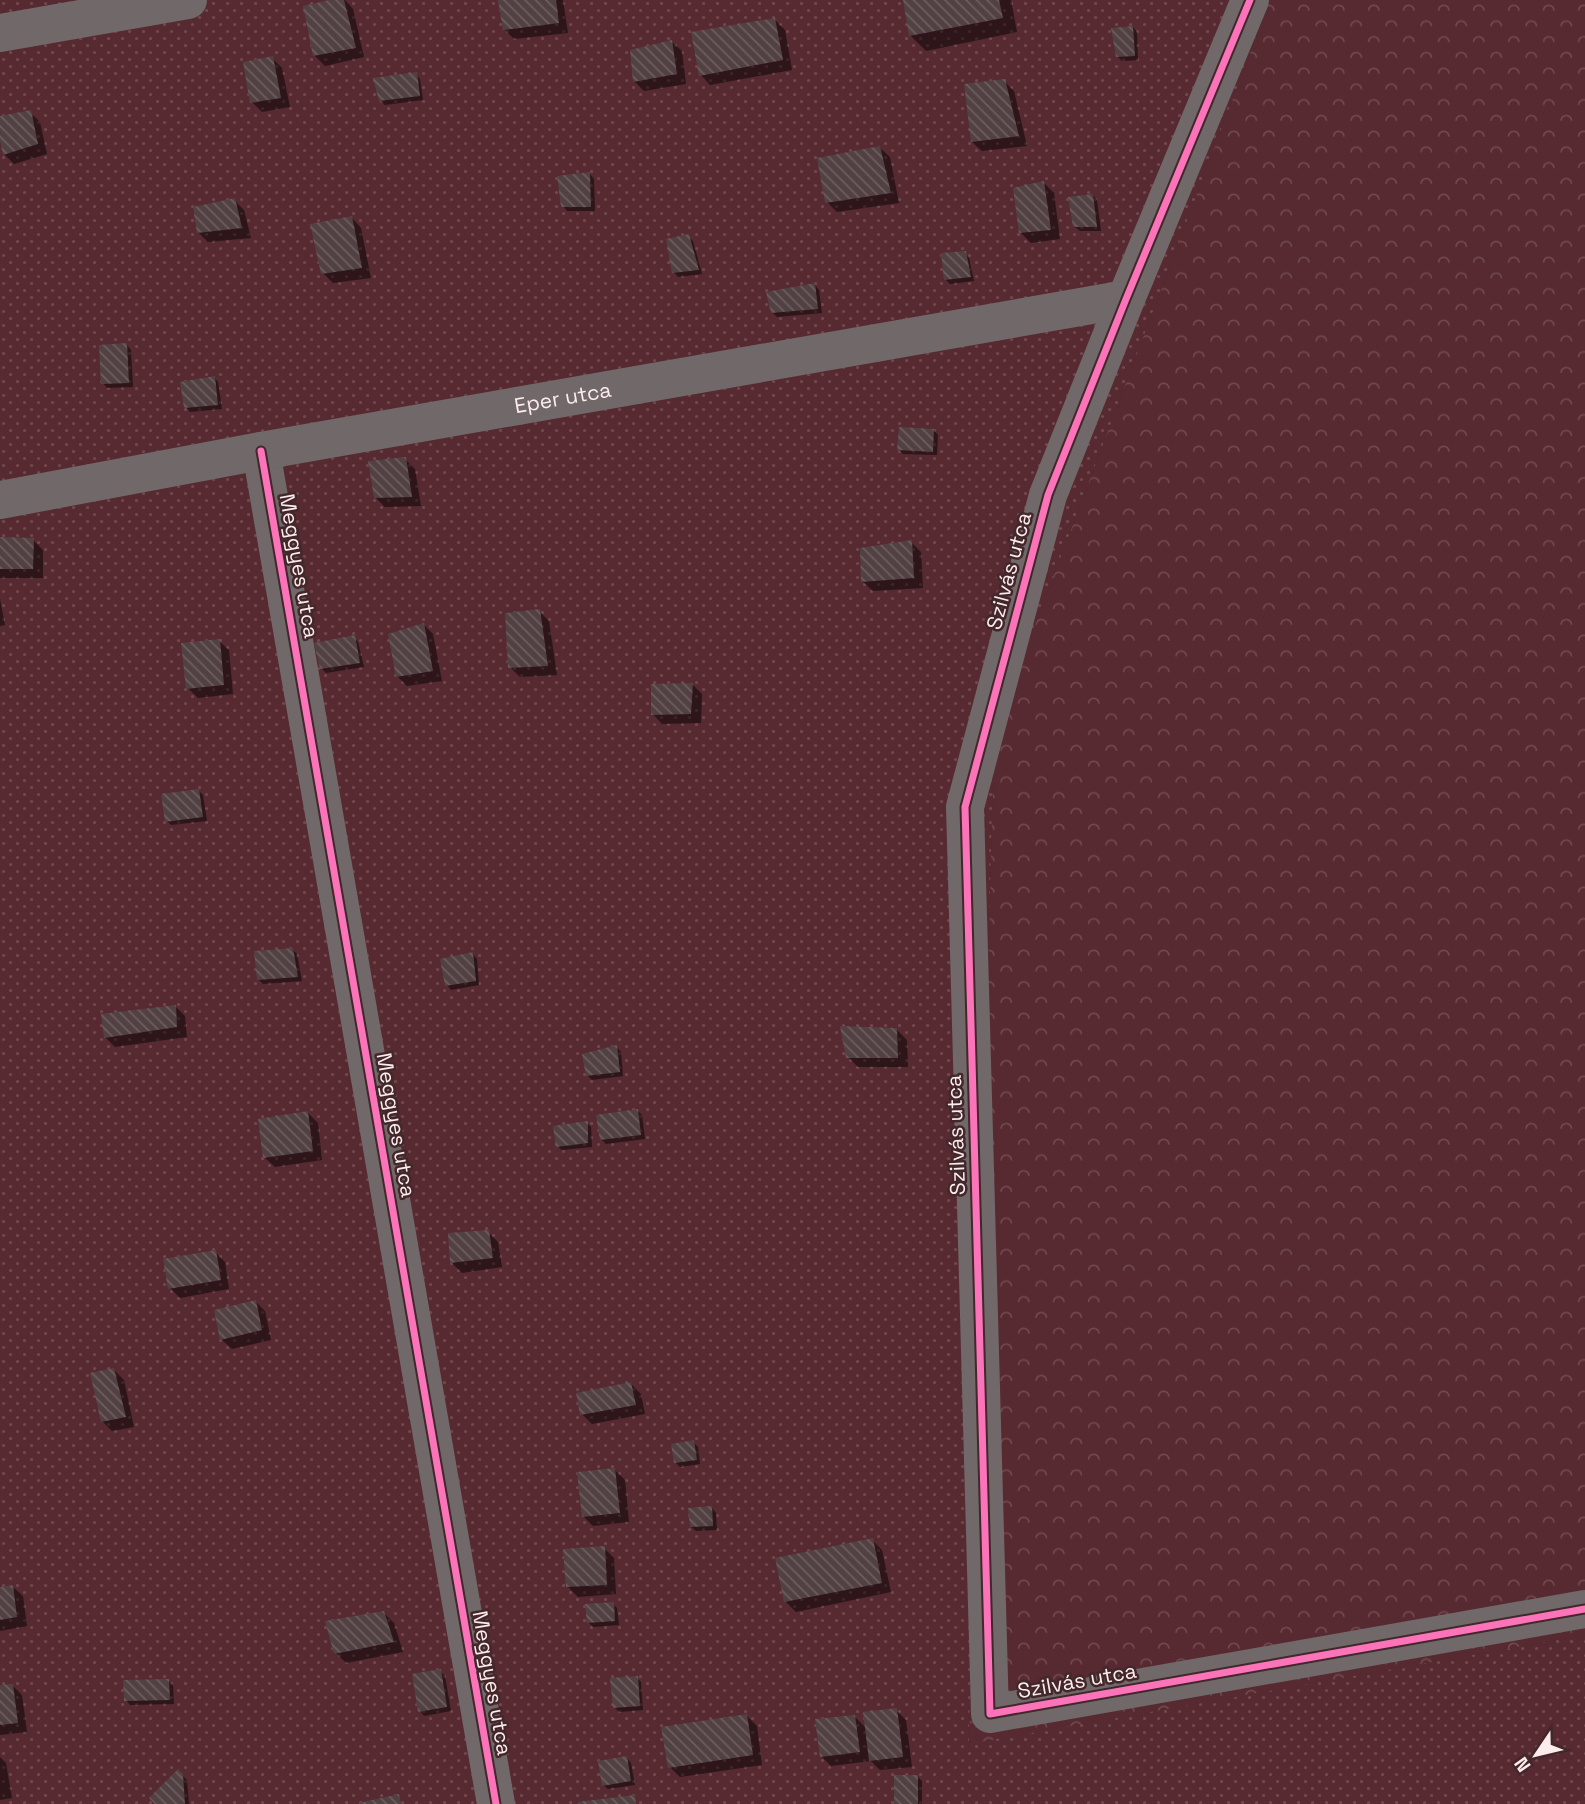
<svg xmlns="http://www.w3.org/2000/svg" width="1585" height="1804" font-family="'Space Grotesk',sans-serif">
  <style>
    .grass { fill: url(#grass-dots) }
    .forest { fill: url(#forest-crowns) }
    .shadow { fill: #0007 }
    .building { fill: url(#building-back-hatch) }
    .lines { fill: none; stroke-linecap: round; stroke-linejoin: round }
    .minor { stroke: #706869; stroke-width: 38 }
    .cycleway-casing { stroke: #42272b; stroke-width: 11 }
    .cycleway { stroke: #fb73b8; stroke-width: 7 }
    .labels { text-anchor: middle; stroke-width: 5; stroke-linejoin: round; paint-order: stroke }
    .street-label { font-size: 21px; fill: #feeced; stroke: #42272b }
  </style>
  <defs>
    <pattern id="grass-dots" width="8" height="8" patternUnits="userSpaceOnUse" patternTransform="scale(1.75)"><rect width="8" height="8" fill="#572930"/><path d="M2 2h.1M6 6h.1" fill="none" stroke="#70484e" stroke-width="1.8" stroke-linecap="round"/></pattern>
    <pattern id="forest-crowns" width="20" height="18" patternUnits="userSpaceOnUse" patternTransform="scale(1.75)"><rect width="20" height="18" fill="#572930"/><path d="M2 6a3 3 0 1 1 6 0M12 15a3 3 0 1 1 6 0" fill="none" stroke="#70484e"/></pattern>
    <pattern id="building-back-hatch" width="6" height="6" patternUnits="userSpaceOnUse" patternTransform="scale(1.75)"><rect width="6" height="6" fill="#524143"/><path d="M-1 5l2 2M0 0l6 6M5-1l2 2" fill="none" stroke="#6c5d5e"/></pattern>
  </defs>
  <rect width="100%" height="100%" fill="#3c2d2f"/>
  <path class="grass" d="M0,0H1270L994,735L969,1743L1585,1635V1804H0Z"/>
  <path class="forest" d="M1270,0H1585V1635L969,1744L994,735Z"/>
  <path class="shadow" d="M337,0H345L353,9L364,57L325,66L315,56Z
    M500,0H563L568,33L514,39L504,29Z
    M905,0H1011L1017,32L926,51L911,36Z
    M775,20L785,30L792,70L710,85L701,75Z
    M1133,27L1137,32L1138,60L1122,61L1117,56Z
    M672,42L682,51L686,84L644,91L634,81Z
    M272,58L282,68L290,107L262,112L252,102Z
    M416,74L420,79L423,100L385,105L380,100Z
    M1004,81L1014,91L1027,146L982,151L972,142Z
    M30,112L40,122L47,154L14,164L4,154L0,131V118Z
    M880,148L890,157L899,203L837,212L827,202Z
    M590,174L594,179L595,211H567L563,206Z
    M1044,183L1054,193L1060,239L1031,243L1021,233Z
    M1093,195L1097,200L1101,231H1080L1075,227Z
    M234,200L244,210L251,238L208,242L198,232Z
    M352,218L361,228L371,278L333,283L323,273Z
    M688,236L693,241L702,274L678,277L674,272Z
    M965,253L969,258L974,281L950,284L945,279Z
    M815,285L819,290L822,313L777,317L772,312Z
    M127,345L131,350L133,387L107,388L103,383Z
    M214,377L218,382L222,409L190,412L186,407Z
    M934,430L938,435L937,455L903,454L899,450Z
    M405,459L415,469L421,506L385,507L375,497Z
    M0,539L33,540L43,550V578H0Z
    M911,542L921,552L923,588L873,591L863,582Z
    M0,599L5,625L0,626Z
    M539,611L549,621L557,675L520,677L510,667Z
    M424,625L433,634L442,681L407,686L397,676Z
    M354,637L358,642L364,667L326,673L321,668Z
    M219,641L229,650L233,694L198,698L188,688Z
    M692,684L702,694L701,723L662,724L653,714Z
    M199,791L203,795L207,821L171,825L167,821Z
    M293,950L297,954L302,981L263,984L259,980Z
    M473,954L477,959L479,985L451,990L447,985Z
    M175,1006L185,1016L187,1037L115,1047L105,1037Z
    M897,1030L907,1040L908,1067H858L848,1057Z
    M617,1047L621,1052L623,1076L592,1080L587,1075Z
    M638,1111L642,1115L645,1139L606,1144L601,1139Z
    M308,1113L318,1123L322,1160L275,1167L265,1158Z
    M587,1123L591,1127L592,1147L562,1150L557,1146Z
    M488,1232L498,1242L502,1267L462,1273L452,1263Z
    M215,1252L225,1262L229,1289L180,1298L170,1288Z
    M255,1301L265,1311L271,1340L232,1349L222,1340Z
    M114,1370L124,1380L134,1427L112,1431L102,1421Z
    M631,1384L641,1394L645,1414L592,1424L582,1414Z
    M693,1442L698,1447L700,1464L680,1467L676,1463Z
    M615,1470L625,1480L629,1522L593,1526L583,1516Z
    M712,1508L716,1513L717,1530L696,1531L691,1527Z
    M872,1540L882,1550L891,1592L796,1612L786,1602Z
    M604,1548L614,1558L616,1594L578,1597L568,1587Z
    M13,1587L23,1596L27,1626L0,1631V1589Z
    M613,1604L617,1608L619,1625L593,1627L588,1622Z
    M384,1613L394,1623L403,1652L346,1663L336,1653Z
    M440,1671L445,1676L451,1711L424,1716L420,1711Z
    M637,1678L641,1682L643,1710L619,1712L614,1707Z
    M168,1680L173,1685L174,1704L130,1705L126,1700Z
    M12,1685L22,1695L27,1732L0,1735V1687Z
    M896,1710L906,1720L912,1767L880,1770L871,1761L831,1766L821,1756L854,1716L867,1729Z
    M747,1716L757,1726L762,1765L680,1777L670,1767Z
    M0,1757L6,1763L12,1798L0,1800Z
    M627,1758L631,1763L635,1785L608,1789L603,1785Z
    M178,1771L187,1780L189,1804H158Z
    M917,1776L922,1781V1804H896Z"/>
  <path class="building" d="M329,0H344L356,48L313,56L303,6Z
    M498,0H556L559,23L503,30Z
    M903,0H999L1003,18L909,36Z
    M775,18L783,60L699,76L691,32Z
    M1133,26L1135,56L1116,57L1111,28Z
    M672,40L677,74L633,82L630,50Z
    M273,56L281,98L250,103L243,62Z
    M417,72L420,96L379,101L373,78Z
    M1005,79L1019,136L971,142L964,84Z
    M31,110L38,144L3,155L0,141V116Z
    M880,146L891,193L825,203L817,158Z
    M590,172L591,207H561L557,176Z
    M1044,181L1051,230L1019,233L1013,188Z
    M1093,194L1097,227H1073L1068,197Z
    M235,198L242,228L197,233L193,207Z
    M352,216L362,268L321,274L310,224Z
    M689,234L699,270L672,273L666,239Z
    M966,251L971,277L944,280L941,253Z
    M815,283L818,309L771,313L766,292Z
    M127,343L129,383L101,384L99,345Z
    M215,376L218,405L184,408L180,382Z
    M899,427L934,429L933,452L897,450Z
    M406,457L412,497L374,498L368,461Z
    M0,537L34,538L33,569H0Z
    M912,540L914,578L861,582L860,548Z
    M540,609L548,666L508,668L505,613Z
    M424,623L433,671L396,677L388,634Z
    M355,635L360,663L320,669L314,643Z
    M220,639L224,685L186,689L181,643Z
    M693,683L691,714L651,715V684Z
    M199,789L203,817L165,822L161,794Z
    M293,948L298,977L257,980L254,951Z
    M473,952L476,981L445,986L440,959Z
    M176,1005L177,1027L104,1038L101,1014Z
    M840,1026L897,1028L898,1058H846Z
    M617,1045L620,1072L586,1076L582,1054Z
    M638,1109L641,1135L600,1140L596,1115Z
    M308,1111L313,1151L263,1158L258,1119Z
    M588,1121V1143L556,1147L553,1126Z
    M489,1230L493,1258L450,1263L448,1233Z
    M216,1250L221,1280L168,1289L163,1259Z
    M256,1300L262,1330L220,1340L214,1310Z
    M114,1368L126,1417L101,1422L90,1373Z
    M631,1382L636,1405L580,1415L576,1393Z
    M694,1440L697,1460L674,1463L671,1444Z
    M615,1468L620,1513L582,1517L577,1472Z
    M712,1506L713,1526L690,1527L688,1508Z
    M873,1538L882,1583L784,1602L775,1558Z
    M605,1546L607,1585L566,1587L563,1549Z
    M13,1585L17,1617L0,1620V1587Z
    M614,1602L615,1621L587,1623L585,1604Z
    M384,1611L394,1642L334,1654L325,1621Z
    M441,1669L447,1707L418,1712L412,1674Z
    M638,1676L640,1706L613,1708L610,1678Z
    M169,1679L170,1700L124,1701L123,1680Z
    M13,1684L18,1723L0,1725V1685Z
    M897,1708L903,1757L869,1761L863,1712Z
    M747,1714L753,1755L668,1768L661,1727Z
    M855,1715L860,1752L820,1757L815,1719Z
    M627,1756L631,1781L602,1786L598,1761Z
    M178,1769L183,1774L185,1804H155L149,1798Z
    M894,1775H918V1804H894Z
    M399,1794L401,1804H359V1803Z
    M635,1795L636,1804H578V1802Z"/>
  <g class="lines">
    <g class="minor">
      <path d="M1250,0L1126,299L1048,495L965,807L990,1714L1585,1609"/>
      <path d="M0,33L188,0"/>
      <path d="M261,451L496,1804"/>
      <path id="s1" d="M0,500L261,451L1126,299"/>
    </g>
    <g class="cycleway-casing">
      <path id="cycleway" d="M1250,0L1126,299L1048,495L965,807L990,1714L1585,1609
        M261,451L496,1804"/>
    </g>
    <use href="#cycleway" class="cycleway"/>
  </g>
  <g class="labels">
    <g class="street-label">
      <text dy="7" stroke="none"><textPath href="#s1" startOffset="572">Eper utca</textPath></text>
      <text transform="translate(299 566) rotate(80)" y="7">Meggyes utca</text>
      <text transform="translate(1009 571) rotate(-75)" y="7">Szilvás utca</text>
      <text transform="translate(396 1125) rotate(80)" y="7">Meggyes utca</text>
      <text transform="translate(956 1135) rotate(-92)" y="7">Szilvás utca</text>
      <text transform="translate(1077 1681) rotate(-10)" y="7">Szilvás utca</text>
      <text transform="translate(492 1683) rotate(80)" y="7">Meggyes utca</text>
    </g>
  </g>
  <g transform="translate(1536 1755) rotate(235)" stroke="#42272b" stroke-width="5" paint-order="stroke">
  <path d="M0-5L12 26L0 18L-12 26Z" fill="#feeced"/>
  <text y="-10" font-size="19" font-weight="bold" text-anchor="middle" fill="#feeced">N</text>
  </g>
</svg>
